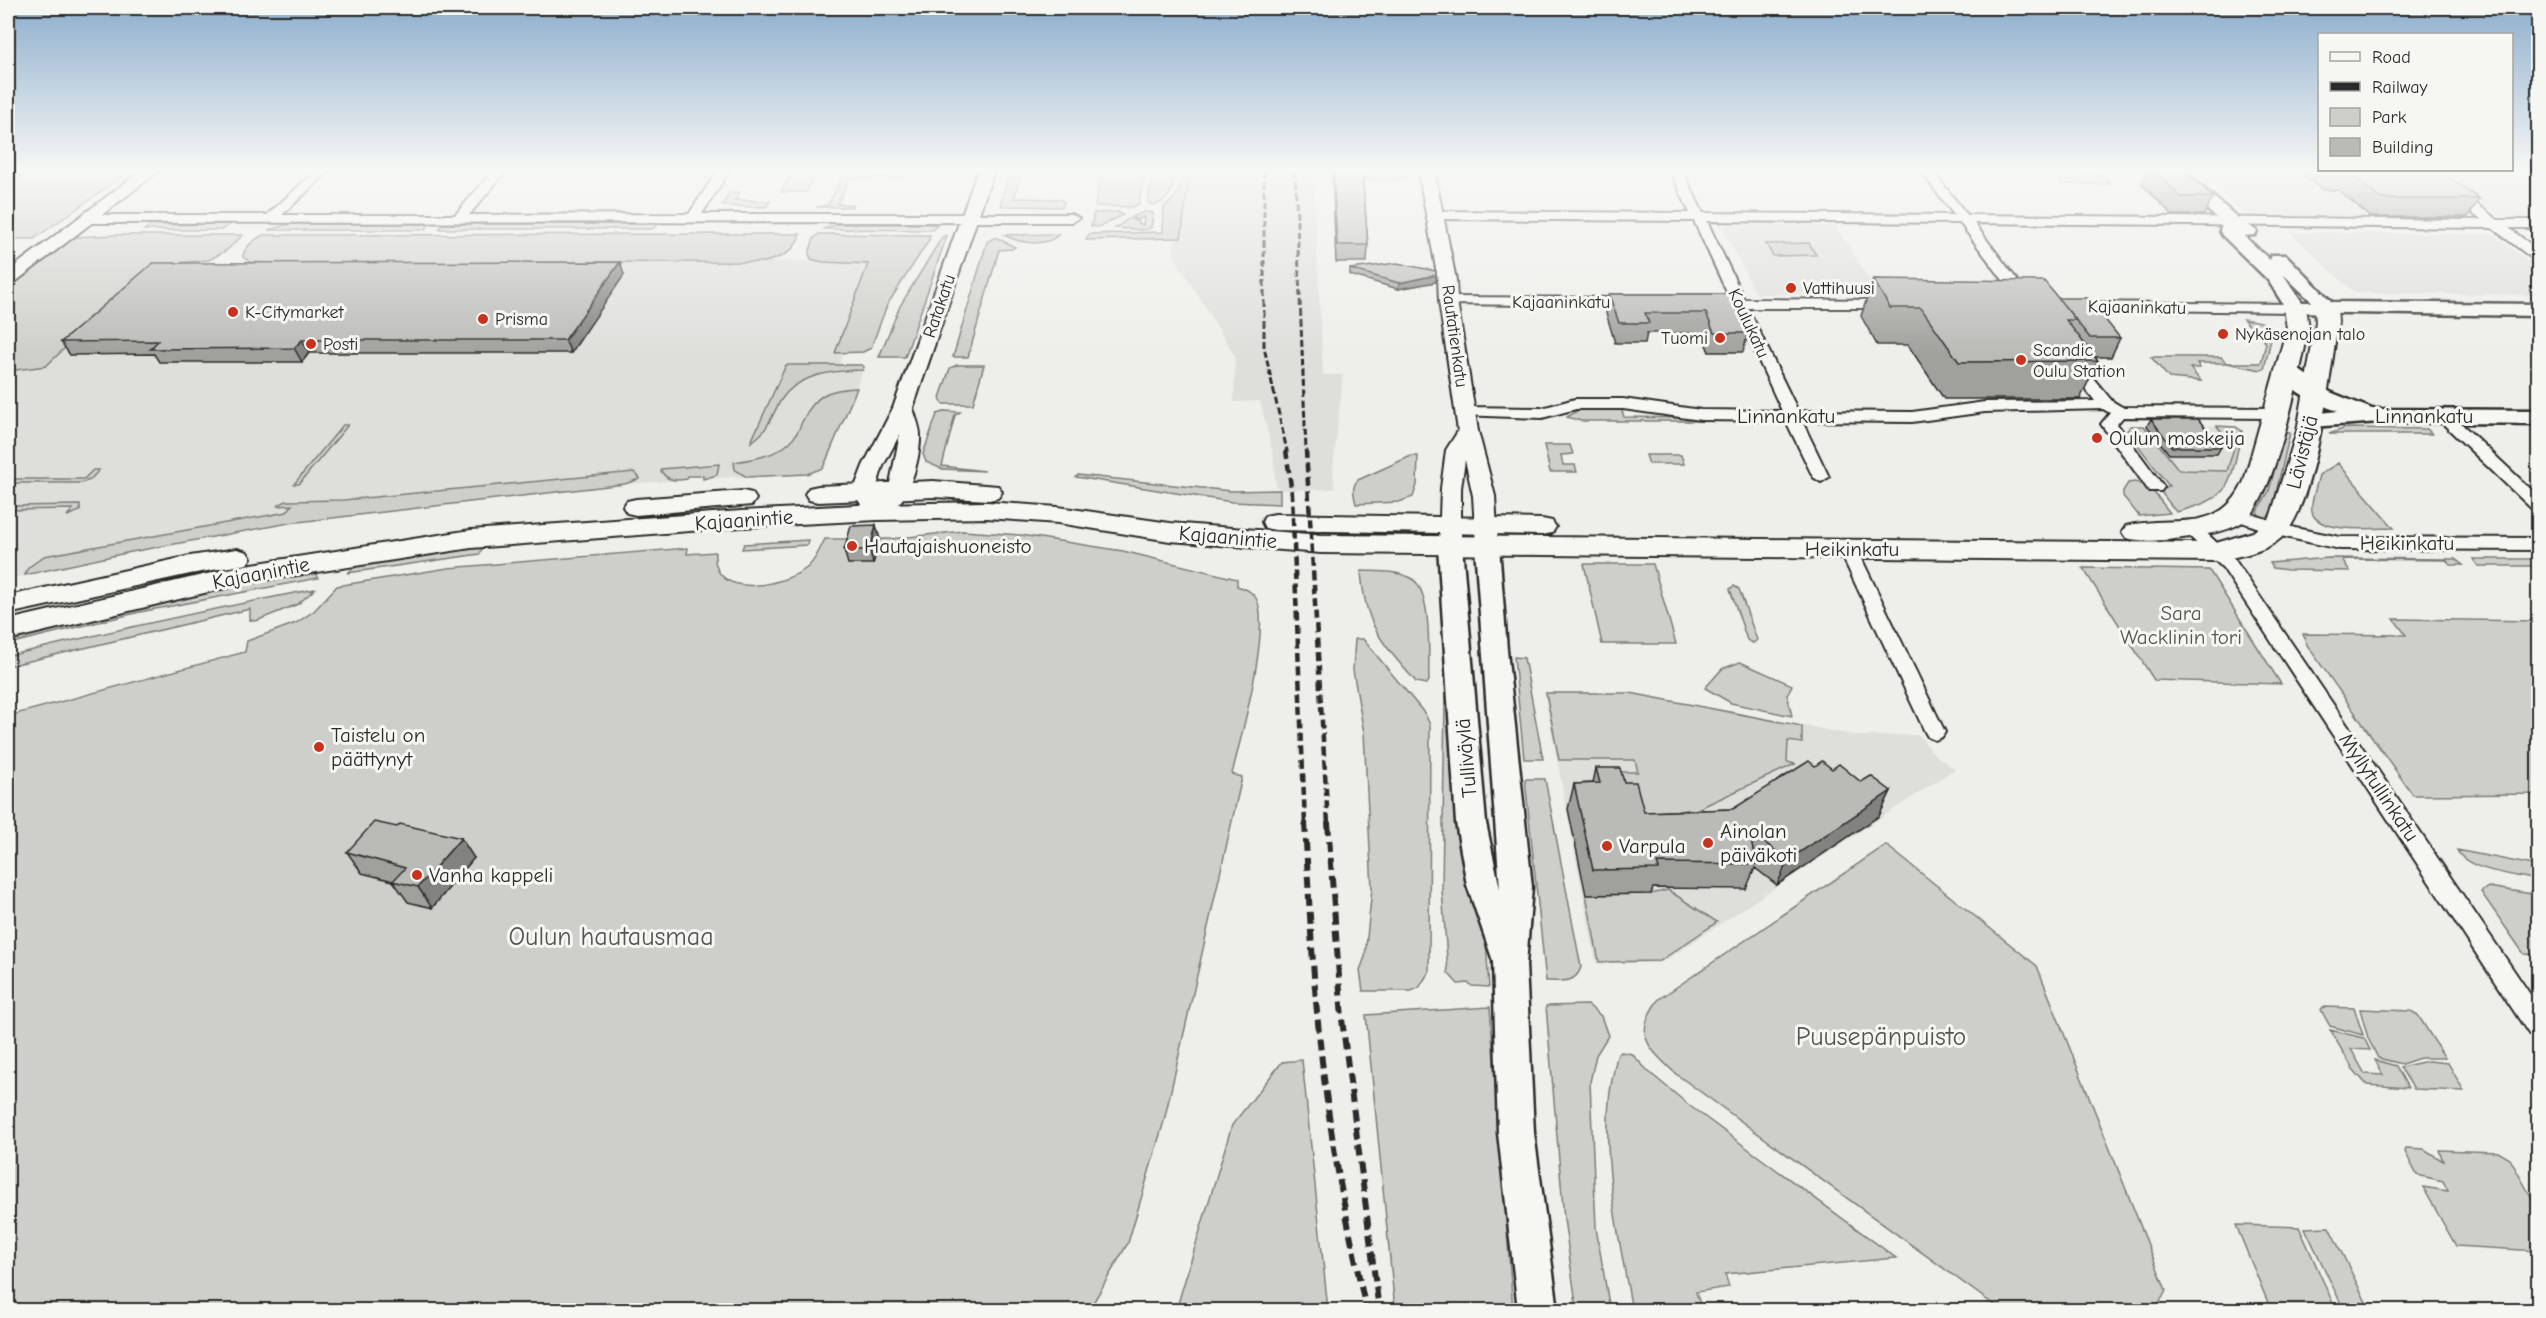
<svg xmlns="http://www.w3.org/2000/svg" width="2546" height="1318" font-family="'Comic Neue',sans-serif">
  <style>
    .built { fill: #dededb }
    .green { fill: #cececa; stroke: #7c7c7a; stroke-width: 1.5 }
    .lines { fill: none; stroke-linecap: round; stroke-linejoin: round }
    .minor-casing { stroke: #2b2b2b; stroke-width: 4 }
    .tertiary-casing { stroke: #2b2b2b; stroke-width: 4 }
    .secondary-casing { stroke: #2b2b2b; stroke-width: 5 }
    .primary-casing { stroke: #2b2b2b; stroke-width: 4 }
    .minor { fill: #f6f6f2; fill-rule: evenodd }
    .tertiary { fill: #f6f6f2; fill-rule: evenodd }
    .secondary { fill: #f6f6f2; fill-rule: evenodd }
    .primary { fill: #f6f6f2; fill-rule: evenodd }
    .rail-far2 { stroke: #2b2b2b; stroke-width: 3; stroke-dasharray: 7 3; stroke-linecap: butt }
    .rail-far1 { stroke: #2b2b2b; stroke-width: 4.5; stroke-dasharray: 9 4.5; stroke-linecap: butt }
    .rail { stroke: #2b2b2b; stroke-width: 6; stroke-dasharray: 12 6; stroke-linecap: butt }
    .wall { fill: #a0a09d; stroke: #2b2b2b; stroke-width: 1.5 }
    .shaded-wall { fill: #828280; stroke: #2b2b2b; stroke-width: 1.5 }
    .building { fill: #babab7; stroke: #2b2b2b; stroke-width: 1.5 }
    .poi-dot { fill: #c8321e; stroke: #f6f6f2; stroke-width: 2 }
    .labels { text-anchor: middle; stroke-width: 6; stroke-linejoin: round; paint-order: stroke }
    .far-poi-label { font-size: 18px; fill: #2b2b2b; stroke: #f6f6f2; text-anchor: start }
    .far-street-label { font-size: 18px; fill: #2b2b2b; stroke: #f6f6f2 }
    .street-label { font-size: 21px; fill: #2b2b2b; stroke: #f6f6f2 }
    .poi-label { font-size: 21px; fill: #2b2b2b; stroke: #f6f6f2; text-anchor: start }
    .park-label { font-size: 21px; fill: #545453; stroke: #f6f6f2 }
    .near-park-label { font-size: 26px; fill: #545453; stroke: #f6f6f2 }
  </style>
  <rect width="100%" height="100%" fill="#eeeeea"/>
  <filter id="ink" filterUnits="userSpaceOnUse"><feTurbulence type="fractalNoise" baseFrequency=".0167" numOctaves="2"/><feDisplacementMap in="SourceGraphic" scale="12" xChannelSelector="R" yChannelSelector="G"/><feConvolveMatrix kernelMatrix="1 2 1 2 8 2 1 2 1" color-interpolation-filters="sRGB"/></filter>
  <g filter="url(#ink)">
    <path class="built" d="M1190,170H1313L1323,375H1343L1333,469L1335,489L1280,490L1276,486L1273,454L1260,401L1234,402L1235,356L1174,256L1175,238L1181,237Z
      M2189,170H2407L2471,218L2247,217L2214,186H2207Z
      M2440,170H2538V220L2502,217L2484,205Z
      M1721,225H1835L1879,295L1756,294Z
      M2289,232L2493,234L2538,269V295L2355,293Z
      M879,261L839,364L862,365L863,370L827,463L814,472L703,479V476H688L684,480L625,484L414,507L289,523L131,552L8,579V371L46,366L68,345L80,346L176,262Z
      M2145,425L2217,426L2234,448L2227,471H2179Z
      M1544,692H1630L1858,736L1919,735L1935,755L1955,769L1661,963H1596Z"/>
    <path class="green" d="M8,170H131L34,239H8Z
      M846,170H907L904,178H850L837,204L853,205L852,207H816L828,205Z
      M1010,170H1022L1014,198L1060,199L1064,202L1063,207L1002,206L1001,203Z
      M1102,170H1145L1139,204L1132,207L1096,206L1095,205Z
      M1153,170H1177C1173,186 1172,202 1153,205L1148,203Z
      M1184,170H1190L1181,238L1086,240L1089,234L1163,232L1164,207C1179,198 1180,186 1184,170Z
      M1331,170H1409L1406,176L1395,180H1333L1331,175H1336L1335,171Z
      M793,171H817L806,192H781Z
      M2102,174L2111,184H2063L2055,175Z
      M740,192L735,200L770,201L766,207L722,206L729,193Z
      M1118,212L1123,215L1098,227L1091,226L1094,213Z
      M1144,212L1153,213L1151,228L1143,230L1115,228L1130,218L1143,225L1144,217L1137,220L1132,217Z
      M231,224L221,230H144L151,225Z
      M290,224H430L425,229L419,230H268Z
      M443,224H659L652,229H439Z
      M840,224H939L932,230L823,229Z
      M800,234C795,252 783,257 765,262L267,263L250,262L243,257C243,248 255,239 263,235Z
      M819,234L930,235L929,240L887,305L871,348L863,352L835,353L868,264L823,262L811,259L809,254L814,238Z
      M1059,234C1047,248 1019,243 1004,235Z
      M115,235H243L227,250L209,260L176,263L79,346L68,345L46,366L8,371V289L75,237Z
      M947,235L905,357H879L900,306L942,237Z
      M995,237L1015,247L1012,249L999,250L968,357H953L987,242Z
      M1809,243L1816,255L1773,256L1766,244Z
      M2243,319L2261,322L2273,331L2264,369L2261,370L2227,363H2197L2200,368H2190L2201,381L2169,378L2151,357H2221L2227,363H2261L2266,343Z
      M786,365H862L864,367L863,370C836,370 797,374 781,400C771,416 768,432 751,442Z
      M957,365H984L973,404H943L940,398L950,368Z
      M857,388L823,468L807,474L747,477L735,470L734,462C754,459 775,456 790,442C796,436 799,430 802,422C815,395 827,389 857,388Z
      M1583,407H1621L1624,417L1695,418L1697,421H1581L1567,417Z
      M946,411L960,412L955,415L942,466L985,471L942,469L926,462L923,454L937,414Z
      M343,425H348L299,484H294Z
      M2130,426H2144L2179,470L2227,471L2234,448L2217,426L2236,427L2242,431C2229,485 2235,497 2176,512L2158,488L2169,486L2127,431Z
      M2346,428L2427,429L2432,434H2329Z
      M2284,433H2290L2272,510L2265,522L2257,512L2269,491Z
      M1544,445H1570L1573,454L1561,455L1563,465H1575L1577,472H1550Z
      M1646,455H1681L1684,464H1649Z
      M1411,456H1418L1417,485L1413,497L1399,502L1356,504C1354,495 1351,487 1358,480Z
      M2338,463L2394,528C2375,528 2317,534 2312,512C2310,502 2317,485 2319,475Z
      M719,464L717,475L703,479V476H688L687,479C676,481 667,481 661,471V469Z
      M93,470H99L90,480L81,483H8V479H84Z
      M634,472L640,478L639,479L625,484L289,523L131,552L25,575L28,568L44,556L287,512L292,505L277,506L286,501L344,500Z
      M1078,475L1231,491L1280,490V504L1232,502L1076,477Z
      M2135,482L2149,486L2170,513L2139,516L2123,496V491L2128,483Z
      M80,505V511L67,516L73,509L8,510V506Z
      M963,531L1021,535L1123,551L1237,579V586C1244,588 1252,591 1256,598C1272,627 1240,740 1232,774L1242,777L1164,1121L1128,1243L1089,1310H8V716L245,652L247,641L296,623L314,611L337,586L448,568L688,548L687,554L715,552C711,602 784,586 808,567C816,559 820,549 825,539H890Z
      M808,540L807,545L742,549L744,544Z
      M483,547L480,554L347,573L360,564Z
      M2328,558L2455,559L2463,565H2451L2446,560L2342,559L2350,571L2288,570L2273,568L2270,563Z
      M2473,559H2538V566H2478Z
      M1584,564H1653L1676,644H1602Z
      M2083,568L2209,570L2281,684L2154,680Z
      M315,570L318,578L140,612L8,644V639L226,587Z
      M1361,571C1377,572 1396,570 1411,578C1433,590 1428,657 1429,681L1426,684L1416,682C1382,642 1365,627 1361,571Z
      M1734,586L1739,589L1757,640L1753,643L1747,640L1730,589Z
      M315,589L298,604L256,621L250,620V609L8,666V656C109,631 211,609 315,589Z
      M2394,619L2538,621V794L2413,795L2307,645L2303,634L2406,635Z
      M1355,639H1363L1425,714L1430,725L1429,972L1419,988L1411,991H1363L1360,970L1365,957L1372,888L1364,733L1353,670Z
      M1514,657L1524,658L1543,759H1524Z
      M1740,662L1792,685L1787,695L1792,716L1731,703L1705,688L1722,669Z
      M1546,693H1630L1802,726V743L1788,741L1787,762L1795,764L1676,819L1654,840L1627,794L1621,772H1638L1635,760H1559Z
      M1445,697H1447L1456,723L1462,823L1486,942L1489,987L1472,986L1468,983L1458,984L1448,973L1442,890Z
      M1525,779H1545L1581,967C1576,984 1561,981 1546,981Z
      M1886,845L2037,966L2166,1290L2155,1310H2001L1676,1074C1648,1048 1632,1034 1659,999Z
      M2457,850L2538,866V880C2517,875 2466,871 2457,850Z
      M2488,887L2538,895V933H2534L2538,940V955L2524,954L2481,892Z
      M1668,890L1717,922L1660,961L1599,962L1586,895L1651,894Z
      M1588,1005L1601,1016L1608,1036L1596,1055L1590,1082L1596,1228L1610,1310H1577L1564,1219L1546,1006Z
      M1490,1007L1513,1310H1395L1366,1015Z
      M2323,1007L2354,1008L2363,1035L2330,1026L2321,1010Z
      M2360,1009L2411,1011L2418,1015L2445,1058H2420L2402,1064L2378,1058L2368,1038Z
      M2330,1030L2364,1038L2370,1050L2351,1049L2365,1074L2383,1075L2375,1060L2396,1066L2408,1088L2367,1085L2353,1069Z
      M1621,1052L1632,1054L1649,1072L1690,1106L1896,1258L1725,1274L1729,1287L1696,1292L1702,1310H1632C1620,1242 1603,1171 1609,1101C1610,1086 1614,1071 1617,1056Z
      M1302,1060L1328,1310H1176L1232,1125L1282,1062Z
      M2428,1061L2448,1063L2464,1091L2414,1089L2400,1067Z
      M2406,1148L2424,1149L2443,1161L2439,1150L2498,1152L2510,1159L2538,1209V1251L2456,1246L2423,1187L2448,1191L2443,1181L2417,1175L2405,1152Z
      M2236,1225L2299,1227L2336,1310H2271Z
      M2329,1227L2370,1310H2344L2305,1228Z"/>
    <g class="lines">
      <g class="minor-casing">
        <path id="minor" d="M317,170H330L282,215H455L494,170H507L469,215L689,214L718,170H730L702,214H1072L1079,218L1072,222L87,223L80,219L87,215H267Z
          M1670,170H1682L1703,213L1954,215L1920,170H1932L1967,215L2481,220L2417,170H2431L2498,220H2538V228H2509L2538,250V260L2533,259L2492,228L1974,223L2033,301L2026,305L2021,304L1960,223L1707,221L1744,299L1892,300L1899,304L1892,308H1748L1798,411L1912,412L1985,402L2095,401L2065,363L2073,358L2078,360L2112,401L2122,407L2276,408L2284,413L2276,418L2123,417L2117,424L2164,487L2161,491H2149L2101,424L2110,413L2103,409L1985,412L1912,422L1802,421L1829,477L1821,482L1813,477L1786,421L1701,420L1623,409H1576L1542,418L1460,415L1458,412L1460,409L1466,407L1542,408L1575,399H1623L1701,410L1782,411L1734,307H1708L1701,303L1708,299H1730L1694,221L1436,219L1429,215L1436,211L1690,213Z
          M1448,297L1634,298L1641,302L1634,306L1443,304L1441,301Z
          M2068,302L2295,304L2302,308L2295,312L2063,309L2061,306Z
          M2444,411L2450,413L2538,496V510L2532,509L2438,419L2436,416Z
          M2236,509L2295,528L2340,537L2538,538V550L2340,549L2285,537L2230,518L2227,514L2230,510Z
          M2192,523L2198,525L2235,560L2538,1006V1037L2529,1034L2223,568L2186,533L2183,529L2186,525Z
          M1848,543L1854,545L1857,549L1945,732L1942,737L1935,740L1928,737L1925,732L1839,549L1842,545Z"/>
      </g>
      <g class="tertiary-casing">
        <path id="tertiary" d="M142,170H160L14,283L8,284V271Z
          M978,170H994L913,408C915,416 920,427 920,435C921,461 904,525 869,517L853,492L863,466L893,408ZM900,434L889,488L879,498L875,492L883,466Z
          M1418,170H1434L1456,280L1457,301L1478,431L1495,496L1498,546L1495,551L1487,553L1479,551L1476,546L1473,496L1465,460L1461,488V546L1458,551L1450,553L1442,551L1439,546L1441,488L1446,450L1458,431L1439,301L1438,280Z"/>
      </g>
      <g class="secondary-casing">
        <path id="secondary" d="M2163,170H2182L2238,218L2257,231L2255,235L2244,236L2270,260L2272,255H2286L2332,302L2538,304V316L2288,312L2268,280L2222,235L2220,231L2222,223ZM2283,274L2311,301L2312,302H2302Z
          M2288,365L2295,367L2330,392L2372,409L2538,410V424L2380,422L2311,427L2303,425L2300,420L2303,415L2338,411C2315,404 2291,391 2277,371L2281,367Z
          M1450,538L1459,540L1462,546L1486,823L1500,889L1475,546L1478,540L1487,538L1496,540L1499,546L1507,650L1532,887L1526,965L1534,1133L1558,1310H1518L1498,1133L1493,961L1467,885L1456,823L1438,546L1441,540Z"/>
      </g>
      <g class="primary-casing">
        <path id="primary" d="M2295,301L2303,303L2306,308L2309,328C2300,370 2276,493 2247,519C2232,531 2208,534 2190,537C2170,540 2146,543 2126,538L2122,532L2126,526C2172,514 2220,537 2244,481L2287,328L2284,308L2287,303Z
          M2326,301L2334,303L2337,308L2338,322C2331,368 2315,510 2281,538C2264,553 2238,556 2216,561L1321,553L1170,541L1058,523L987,518L877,520L741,527L471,548L246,583L8,640V620L246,565L471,530L741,511L877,504L987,502L1058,507L1170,523L1321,535L2216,543L2253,532L2270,518L2297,431L2316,322L2315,308L2318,303Z
          M933,481L998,486L1002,492L998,498L989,500L933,497L818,502L809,500L805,494L809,488L818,486Z
          M743,491L752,493L756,499L752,505L636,515L627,513L623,507L627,501L636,499Z
          M1275,514L1542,519L1552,521L1556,527L1552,533L1542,535L1275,530L1265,528L1262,522L1265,516Z
          M237,549L247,552L251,558L247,564L190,574L8,614V596L190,556Z"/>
      </g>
      <use href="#minor" class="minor"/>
      <use href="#tertiary" class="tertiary"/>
      <use href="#secondary" class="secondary"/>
      <use href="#primary" class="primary"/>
      <path class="rail-far2" d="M1264,170V347L1287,451
        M1295,170L1306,451"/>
      <path class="rail-far1" d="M1286,450L1292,494L1305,824
        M1306,450L1328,824"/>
      <path class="rail" d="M1305,822C1310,922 1315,1023 1330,1122C1339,1185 1353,1248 1366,1310
        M1328,822L1342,1019L1379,1310"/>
    </g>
    <path class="wall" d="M1332,170H1362L1368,245L1367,262H1336Z
      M2148,170H2184L2213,197L2204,215H2172L2142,184Z
      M2298,170H2439L2479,199L2468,217H2371L2338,190H2322Z
      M1350,269L1436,275V282L1398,289L1350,275Z
      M624,275L571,353H309L302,362H159L154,354L70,355L61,342Z
      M1873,279L2058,298L2120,338L2111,357H2095L2098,361L2080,399H1944L1908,345H1877L1861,316Z
      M1609,294H1731L1748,333L1743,352H1709L1701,333H1647L1645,343H1615L1606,313Z
      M2151,419L2221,447L2217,454H2169L2147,426Z
      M880,539L873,564H848L844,550Z
      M1815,766L1832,769L1861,782L1891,791L1879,816L1777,885L1755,868L1746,889L1653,888L1651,894L1586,895L1568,809L1574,784L1593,783L1596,768L1624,782L1644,812L1733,809Z
      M347,852L474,858L432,908L408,902L393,881L362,873Z"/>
    <path class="shaded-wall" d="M8,170H23L25,173L8,185Z
      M620,262L624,275L571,353L565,340Z
      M1436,275V282L1398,289L1399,283Z
      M302,340L309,353L302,362L294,348Z
      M876,525L880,539L873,564L870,550Z
      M1891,791L1879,816L1777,885L1788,860Z
      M461,838L474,858L432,908L418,887Z"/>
    <path class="building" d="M1333,170H1362L1368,245H1337Z
      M2154,170H2184L2213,197H2181Z
      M2329,170H2439L2479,199H2381L2348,172H2332Z
      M620,262L565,340H302L294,348L150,349L158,341L61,342L153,263Z
      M1397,263L1436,271V275L1399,283L1350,269Z
      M1873,279L2044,281L2076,320H2066L2098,361L1959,362L1921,308H1890Z
      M1609,294H1731L1748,333H1714L1706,313H1645L1649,323H1619Z
      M2058,298H2088L2120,338H2090Z
      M2151,419H2198L2221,447H2172Z
      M876,525L870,550H844L851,526Z
      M1809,761L1815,766L1822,761L1832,769L1839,764L1861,782L1871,776L1891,791L1788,860L1749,831L1756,864L1657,863L1659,869L1593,870L1574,784L1600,783L1596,768H1620L1624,782H1636L1644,812L1733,809Z
      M374,822L397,827L400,824L461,838L418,887L393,881L405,868L347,852Z"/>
  </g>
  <linearGradient id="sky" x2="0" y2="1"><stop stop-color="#8daecc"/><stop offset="0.48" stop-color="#f7f7f6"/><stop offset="1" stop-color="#f7f7f6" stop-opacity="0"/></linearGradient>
  <rect width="2546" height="355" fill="url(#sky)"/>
  <g class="poi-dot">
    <circle cx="1791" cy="288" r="6"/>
    <circle cx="233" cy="312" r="6"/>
    <circle cx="483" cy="319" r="6"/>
    <circle cx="2223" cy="334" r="6"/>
    <circle cx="1720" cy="338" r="6"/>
    <circle cx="311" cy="344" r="6"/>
    <circle cx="2021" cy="360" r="6"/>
    <circle cx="2097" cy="438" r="6"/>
    <circle cx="852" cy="546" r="6"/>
    <circle cx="319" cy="747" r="6"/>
    <circle cx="1708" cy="843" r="6"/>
    <circle cx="1607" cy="846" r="6"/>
    <circle cx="417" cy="875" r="6"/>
  </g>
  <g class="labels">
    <g class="far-poi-label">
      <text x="1803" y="294">Vattihuusi</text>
      <text x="245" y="318">K-Citymarket</text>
      <text x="495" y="325">Prisma</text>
      <text x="2235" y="340">Nykäsenojan talo</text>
      <text x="1708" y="344" text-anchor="end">Tuomi</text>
      <text x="323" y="350">Posti</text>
      <text x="2033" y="356">Scandic<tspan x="2033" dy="21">Oulu Station</tspan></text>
    </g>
    <g class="far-street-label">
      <text x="1561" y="308">Kajaaninkatu</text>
      <text transform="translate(939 306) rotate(-71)" y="6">Ratakatu</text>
      <text transform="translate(2137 307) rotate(1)" y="6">Kajaaninkatu</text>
      <text transform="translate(1749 323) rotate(65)" y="6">Koulukatu</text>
      <text transform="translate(1455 336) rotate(82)" y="6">Rautatienkatu</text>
    </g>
    <g class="street-label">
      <text x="1786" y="423">Linnankatu</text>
      <text x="2424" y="423">Linnankatu</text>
      <text transform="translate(2302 452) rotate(-76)" y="7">Lävistäjä</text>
      <text transform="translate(744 520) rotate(-4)" y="7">Kajaanintie</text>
      <text transform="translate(1228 537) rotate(5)" y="7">Kajaanintie</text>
      <text x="2407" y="550">Heikinkatu</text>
      <text x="1852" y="556">Heikinkatu</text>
      <text transform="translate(261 573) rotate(-11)" y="7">Kajaanintie</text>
      <text transform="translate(1466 758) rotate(-95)" y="7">Tulliväylä</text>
      <text transform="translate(2379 787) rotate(56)" y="7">Myllytullinkatu</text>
    </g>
    <g class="poi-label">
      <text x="2109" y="445">Oulun moskeija</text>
      <text x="864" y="553">Hautajaishuoneisto</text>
      <text x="331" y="742">Taistelu on<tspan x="331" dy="24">päättynyt</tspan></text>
      <text x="1720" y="838">Ainolan<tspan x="1720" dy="24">päiväkoti</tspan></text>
      <text x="1619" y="853">Varpula</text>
      <text x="429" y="882">Vanha kappeli</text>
    </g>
    <g class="park-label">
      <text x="2181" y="620">Sara<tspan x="2181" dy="24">Wacklinin tori</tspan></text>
    </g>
    <g class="near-park-label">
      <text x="611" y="945">Oulun hautausmaa</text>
      <text x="1881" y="1045">Puusepänpuisto</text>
    </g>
  </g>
  <rect width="2546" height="1318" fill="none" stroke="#f6f6f2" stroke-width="30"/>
  <rect x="15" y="15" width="2516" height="1288" fill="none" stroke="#2b2b2b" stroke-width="2" filter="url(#ink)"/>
  <rect x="2318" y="33" width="195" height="138" fill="#f6f6f2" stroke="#a5a5a2" stroke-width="1.5"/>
  <rect x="2330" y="52" width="30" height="9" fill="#f6f6f2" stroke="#a5a5a2" stroke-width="1.5"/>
  <text x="2372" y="63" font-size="18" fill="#2b2b2b">Road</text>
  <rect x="2330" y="82" width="30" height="9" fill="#2b2b2b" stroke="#a5a5a2" stroke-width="1.5"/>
  <text x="2372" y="93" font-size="18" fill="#2b2b2b">Railway</text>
  <rect x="2330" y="108" width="30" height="18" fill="#cececa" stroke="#a5a5a2" stroke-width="1.5"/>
  <text x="2372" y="123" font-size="18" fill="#2b2b2b">Park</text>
  <rect x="2330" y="138" width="30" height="18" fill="#babab7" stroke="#a5a5a2" stroke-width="1.5"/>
  <text x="2372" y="153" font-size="18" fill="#2b2b2b">Building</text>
</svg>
